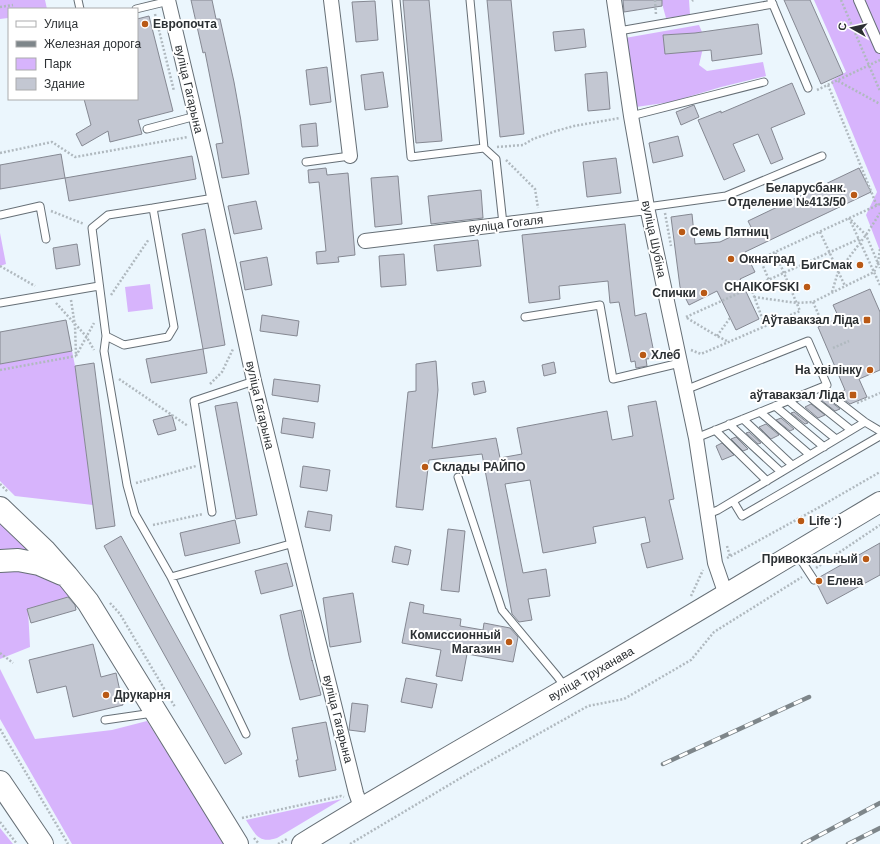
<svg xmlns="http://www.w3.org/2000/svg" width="880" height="844" font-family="Helvetica,sans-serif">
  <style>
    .green { fill: #d7b4fc }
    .building { fill: #c3c7d2; stroke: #858892 }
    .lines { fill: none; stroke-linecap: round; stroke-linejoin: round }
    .service-casing { stroke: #666f76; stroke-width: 9 }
    .pedestrian-casing { stroke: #666f76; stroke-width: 12 }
    .minor-casing { stroke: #666f76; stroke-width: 16 }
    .secondary-casing { stroke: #666f76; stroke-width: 22 }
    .primary-casing { stroke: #666f76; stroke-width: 24 }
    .path { stroke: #b0b9bf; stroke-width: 2.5; stroke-dasharray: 2 2; stroke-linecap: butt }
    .service { stroke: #fff; stroke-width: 7 }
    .pedestrian { stroke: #fff; stroke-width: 10 }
    .minor { stroke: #fff; stroke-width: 14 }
    .secondary { stroke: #fff; stroke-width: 20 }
    .primary { stroke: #fff; stroke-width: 22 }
    .rail-casing { stroke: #7e868a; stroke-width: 4.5 }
    .rail { stroke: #fff; stroke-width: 3; stroke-dasharray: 9; stroke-linecap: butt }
    .poi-dot { fill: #b95915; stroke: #fff; stroke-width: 1.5 }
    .labels { text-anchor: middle; stroke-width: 4; stroke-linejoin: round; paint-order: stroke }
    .poi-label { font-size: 12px; font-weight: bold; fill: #2c3033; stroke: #fff; text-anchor: end }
    .street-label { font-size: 12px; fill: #2c3033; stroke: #fff }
  </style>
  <rect width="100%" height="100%" fill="#ebf6fd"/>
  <path class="green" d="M0,0H45L47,9H9V23L8,18L0,19Z
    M661,0H689L690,15L666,18Z
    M814,0H880V251L866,215L877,192L831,81L846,72Z
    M699,25L705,39L699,65L707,71L763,62L766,76L721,87L671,102L636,107L625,38Z
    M0,233L6,264L0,266Z
    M150,284L153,309L128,312L125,287Z
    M72,351L75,366L93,505L15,496L0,481V364Z
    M0,523L27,548L24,551L0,552Z
    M13,567L50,575L72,596L28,609L30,647L0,659V570Z
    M0,669L35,739L112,730L147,721L226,844H72L0,719Z
    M342,799L277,838C259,844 255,834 246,820Z
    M0,827V828L13,844H0Z"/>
  <path class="building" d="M191,0H212L216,19H220L234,82L241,121V122L249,174L222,178L216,144L223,143L205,52L203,53Z
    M403,0H429L442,141L416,143Z
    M487,0H511L524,134L500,137Z
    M623,0H662V6L624,12Z
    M784,0H810L843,74L821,84Z
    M375,1L378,40L356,42L352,2Z
    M149,16L173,111L138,120L142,134L110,142L108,131L82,146L76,134L91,125L84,99H137V19Z
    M758,24L762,54L712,61L711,50L665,54L663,35L695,33Z
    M584,29L586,47L555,51L553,32Z
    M327,67L331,102L310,105L306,70Z
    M383,72L388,107L365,110L361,75Z
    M607,72L610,109L588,111L585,74Z
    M792,83L805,114L771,128L783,159L771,164L758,134L733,144L745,171L724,180L698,120L721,111V113Z
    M694,105L699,117L681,125L676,112Z
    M316,123L318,146L302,147L300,125Z
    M678,136L683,156L653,163L649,143Z
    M61,154L65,178L0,189V165Z
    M192,156L196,179L69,201L65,178Z
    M616,158L621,193L587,197L583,162Z
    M326,168L327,175L348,173L355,255L338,257L339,262L317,264L316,252L326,251L319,182L309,183L308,170Z
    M859,168L871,192L745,252L755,272L740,279L759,319L736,330L717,291L689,305L680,287L671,217L692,214L695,244L720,242L751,227L748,221Z
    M398,176L402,224L375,227L371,178Z
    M481,190L483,218L431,224L428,196Z
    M256,201L262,229L234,234L228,206Z
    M625,224L635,316L646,313L655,358L646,359L647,366L636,368L635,361L631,362L619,302L610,303L608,281L559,286L560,299L529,303L522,235Z
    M205,229L225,345L203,349L182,234Z
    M478,240L481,266L437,271L434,245Z
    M77,244L80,265L56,269L53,248Z
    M404,254L406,285L381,287L379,256Z
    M267,257L272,285L245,290L240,262Z
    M870,289L880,312V370L859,379L867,397L850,404L836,393L845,390L818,327L839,318L833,305Z
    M262,315L299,321L297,336L260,331Z
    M66,320L72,351L0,364V332Z
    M203,349L207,373L151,383L146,359Z
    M436,361L438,390L432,448L496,438L500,458L522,454L517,428L607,411L612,440L633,436L628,406L656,401L674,499L669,500L683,559L647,568L641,544L650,542L645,517L593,527L596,543L543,553L530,480L505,484L523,573L546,569L550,596L528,599L532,620L519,622L512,614L482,454L429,460L423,510L396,507L408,392L416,391V364Z
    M554,362L556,373L544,376L542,365Z
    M94,363L115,526L96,529L75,366Z
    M274,379L320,385L318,402L272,395Z
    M484,381L486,392L474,395L472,383Z
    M826,398L840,409L835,411L821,400Z
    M237,402L257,515L236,519L215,406Z
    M811,404L825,415L818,418L805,407Z
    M794,412L808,423L805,424L791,413Z
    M172,415L176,430L158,435L153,420Z
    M283,418L315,423L313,438L281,433Z
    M781,418L794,429L790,431L776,420Z
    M766,424L779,435L771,439L759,427Z
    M749,432L761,443L758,444L746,433Z
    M736,437L748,449L743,451L731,439Z
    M722,443L734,455L722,460L716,446Z
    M303,466L330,470L327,491L300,487Z
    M308,511L332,515L330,531L305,527Z
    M235,520L240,543L185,556L180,533Z
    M448,529L465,531L459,592L441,590Z
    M121,536L242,754L225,764L104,546Z
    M880,543V575L827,604L817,584L819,582L818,578Z
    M395,546L411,550L408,565L392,562Z
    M287,563L293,586L261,594L255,571Z
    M353,593L361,642L330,647L323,598Z
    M68,597L75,605L76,610L31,623L27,609Z
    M410,602L424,605L423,613L461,619L460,626L483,630L484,623L510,628L518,637L513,662L467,654L462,681L436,676L441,650L402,643Z
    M301,610L312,661V660L321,695L300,700L289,656L280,615Z
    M93,644L101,677L116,673L123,705L73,717L66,686L37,693L29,660Z
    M406,678L437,684L432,708L401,702Z
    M352,703L368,705L365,732L349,730Z
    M326,722L336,770L299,777L296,760H298L292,728Z"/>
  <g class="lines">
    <g class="service-casing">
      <path id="service" d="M78,0L80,9
        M396,0L411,157L484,148
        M470,0L484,148L496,159L503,224
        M771,0L808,88
        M136,9L169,1
        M619,31L773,4
        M631,116L764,82
        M147,129L196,116
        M306,162L350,156
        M647,207L726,196L822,156
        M153,208L174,327L168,337L124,345L106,336L92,228L108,215Z
        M153,208L214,198
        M0,215L40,206L46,239
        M0,303L99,286
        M525,317L600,305L613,379L680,363
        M106,336L104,351L127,485L135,514L171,577
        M821,388L865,422L880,431
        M685,390L808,341L827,385L696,438
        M806,394L851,430
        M789,401L836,439
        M775,406L824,447
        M760,412L810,455
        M743,419L792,465
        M729,424L781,472
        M715,430L767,481
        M458,477L502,610L557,676L565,687
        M733,501L742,516L880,436
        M212,512L194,401L254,381
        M708,514L718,510L865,422
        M797,554L814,580
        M105,720L153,713
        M246,734L171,577L294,543"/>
    </g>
    <g class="pedestrian-casing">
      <path id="pedestrian" d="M859,0L880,48"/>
    </g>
    <g class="minor-casing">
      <path id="minor" d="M168,0L207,164L254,381L294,543L356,793L361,807
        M331,0L350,156
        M614,0L631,116L647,207L696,438L715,563L726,595
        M365,241L647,207"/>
    </g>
    <g class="secondary-casing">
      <path id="secondary" d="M302,844C389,790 478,740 567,688C672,627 776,564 880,502"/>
    </g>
    <g class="primary-casing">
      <path id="primary" d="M0,508L45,551L67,576L88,602L237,844
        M0,561L18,560L39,564L62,574
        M0,782L42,844"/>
    </g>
    <path class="path" d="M655,0L656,15
      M841,0L880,91
      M692,1L693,0
      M0,7L13,5
      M155,14L174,91
      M838,81L880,104
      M828,85L877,206
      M817,90L880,60
      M497,147L523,145L533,139L556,131L574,126L620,118
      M0,153L52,142L75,157L188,137
      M506,160L535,189L538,208
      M51,211L84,224
      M665,213L671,246
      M849,218L880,285
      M851,220L866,235L880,268
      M820,232L845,286
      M760,259L769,280
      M751,263L880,204
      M878,263L880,249
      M0,266L35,286
      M751,288L765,326
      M832,292L838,272L866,235L880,213
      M111,295L149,239
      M754,297L797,303L813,302L874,272L878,263L880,262
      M71,300L75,326L76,355
      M813,302L824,327
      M56,303L86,336L94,350
      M686,317L859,239
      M687,318L717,336L729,342
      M717,336L730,318
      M833,348L849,341
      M691,350L701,354L800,311L775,252
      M76,356L94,323
      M0,370L76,356
      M119,379L188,426
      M210,384L222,372L233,349
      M857,403L880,393
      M136,483L196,466
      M0,484L8,492
      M153,525L203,514
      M727,546L730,556
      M727,558L816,509L880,472
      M816,568L880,525
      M691,596L703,570
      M110,603L120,614L175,707
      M0,653L13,663
      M0,729L68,844
      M242,818L341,796L344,797
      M0,822L17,844
      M254,838L259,844
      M278,844L287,839
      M350,844L474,770L588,706L624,699L691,660L714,632L802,577"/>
    <use href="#service" class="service"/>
    <use href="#pedestrian" class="pedestrian"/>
    <use href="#minor" class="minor"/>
    <use href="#secondary" class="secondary"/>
    <use href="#primary" class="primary"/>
    <g class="rail-casing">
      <path id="rail" d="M663,764L809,697
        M803,844L880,803
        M848,844L880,828"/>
    </g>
    <use href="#rail" class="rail"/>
  </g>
  <g class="poi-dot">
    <circle cx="145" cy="24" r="4"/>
    <circle cx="854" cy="195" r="4"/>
    <circle cx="682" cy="232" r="4"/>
    <circle cx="731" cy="259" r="4"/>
    <circle cx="860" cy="265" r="4"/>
    <circle cx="807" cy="287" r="4"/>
    <circle cx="704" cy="293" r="4"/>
    <rect x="863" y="316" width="8" height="8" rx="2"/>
    <circle cx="643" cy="355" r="4"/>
    <circle cx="870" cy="370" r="4"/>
    <rect x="849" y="391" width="8" height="8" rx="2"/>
    <circle cx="425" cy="467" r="4"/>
    <circle cx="801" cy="521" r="4"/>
    <circle cx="866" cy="559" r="4"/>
    <circle cx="819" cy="581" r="4"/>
    <circle cx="509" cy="642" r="4"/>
    <circle cx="106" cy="695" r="4"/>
  </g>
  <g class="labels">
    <g class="poi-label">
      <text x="153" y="28" text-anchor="start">Европочта</text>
      <text x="846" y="192">Беларусбанк.<tspan x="846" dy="14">Отделение №413/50</tspan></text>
      <text x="690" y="236" text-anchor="start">Семь Пятниц</text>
      <text x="739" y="263" text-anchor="start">Окнаград</text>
      <text x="852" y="269">БигСмак</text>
      <text x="799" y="291">CHAIKOFSKI</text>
      <text x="696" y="297">Спички</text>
      <text x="859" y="324">Аўтавакзал Ліда</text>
      <text x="651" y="359" text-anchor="start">Хлеб</text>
      <text x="862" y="374">На хвілінку</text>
      <text x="845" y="399">аўтавакзал Ліда</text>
      <text x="433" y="471" text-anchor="start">Склады РАЙПО</text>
      <text x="809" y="525" text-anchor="start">Life :)</text>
      <text x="858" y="563">Привокзальный</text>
      <text x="827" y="585" text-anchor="start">Елена</text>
      <text x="501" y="639">Комиссионный<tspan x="501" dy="14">Магазин</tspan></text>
      <text x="114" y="699" text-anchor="start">Друкарня</text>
    </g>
    <g class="street-label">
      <text transform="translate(189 89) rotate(77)" y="4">вуліца Гагарына</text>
      <text transform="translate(506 224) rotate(-7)" y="4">вуліца Гогаля</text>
      <text transform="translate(654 239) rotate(78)" y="4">вуліца Шубіна</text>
      <text transform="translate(260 405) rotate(77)" y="4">вуліца Гагарына</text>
      <text transform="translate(591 674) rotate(-30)" y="4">вуліца Труханава</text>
      <text transform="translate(338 719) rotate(76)" y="4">вуліца Гагарына</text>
    </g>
  </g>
  <rect x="8" y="8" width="130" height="92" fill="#ffffff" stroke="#abacad"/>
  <rect x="16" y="21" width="20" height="6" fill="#ffffff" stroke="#abacad"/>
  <text x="44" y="28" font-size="12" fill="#2c3033">Улица</text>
  <rect x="16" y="41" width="20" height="6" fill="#7e868a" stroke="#abacad"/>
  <text x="44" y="48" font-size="12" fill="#2c3033">Железная дорога</text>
  <rect x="16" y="58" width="20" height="12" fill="#d7b4fc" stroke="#abacad"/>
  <text x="44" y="68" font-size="12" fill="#2c3033">Парк</text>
  <rect x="16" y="78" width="20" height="12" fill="#c3c7d2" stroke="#abacad"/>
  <text x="44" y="88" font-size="12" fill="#2c3033">Здание</text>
  <g transform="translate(852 28) rotate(278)" stroke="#ffffff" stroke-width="3" paint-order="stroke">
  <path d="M0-3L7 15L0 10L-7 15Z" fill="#2c3033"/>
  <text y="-6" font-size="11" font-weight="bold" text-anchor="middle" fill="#2c3033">С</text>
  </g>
</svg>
